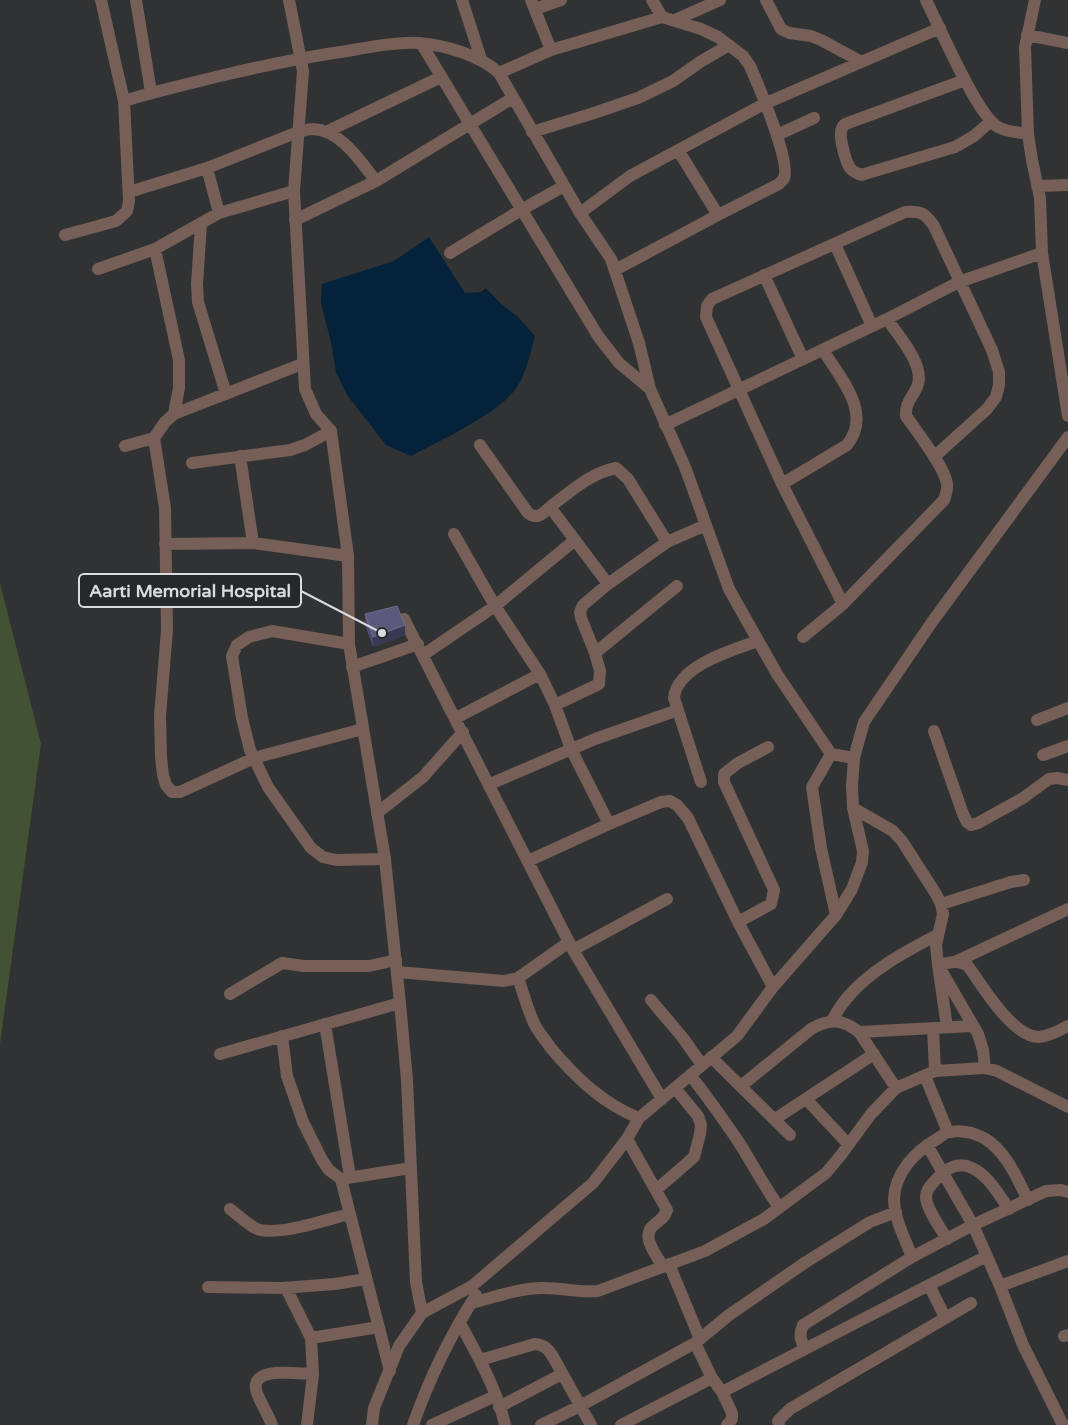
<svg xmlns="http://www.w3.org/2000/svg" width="1068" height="1425" font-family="'Varela Round',sans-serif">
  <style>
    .green { fill: #435232 }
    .water { fill: #04233a }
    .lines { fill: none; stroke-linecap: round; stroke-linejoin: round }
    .minor { stroke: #755f56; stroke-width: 12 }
    .tertiary { stroke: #755f56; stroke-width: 12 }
    .wall { fill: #4c4970 }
    .shaded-wall { fill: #3a3953 }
    .building { fill: #5b597c; stroke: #6f6d8b }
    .leader { fill: none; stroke: #d9dbdc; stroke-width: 2 }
    .callout-dot { fill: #d9dbdc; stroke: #27282a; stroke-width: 2 }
    .callout { fill: #27282a; stroke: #d9dbdc; stroke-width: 2 }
    .callout-label { font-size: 18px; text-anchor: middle; font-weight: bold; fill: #d9dbdc }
  </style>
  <rect width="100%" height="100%" fill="#303234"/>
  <path class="green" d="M0,583L41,744L0,1044Z"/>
  <path class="water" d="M429,237L465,293L481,292L486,288L500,303L518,317L535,336C530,353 527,372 517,387C500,413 439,441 411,456L386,445L347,395L336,372L331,342L321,303L322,284L394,261Z"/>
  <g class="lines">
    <path class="minor" d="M136,0L151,92
      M462,0L481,59
      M531,0L551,50
      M652,0L662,17
      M766,0L781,29L789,33L811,36L821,40L860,61
      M926,0C939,26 977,115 998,127C1006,132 1018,132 1028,134
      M1035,0L1025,47L1028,134L1032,160L1040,198L1042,253L1068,416
      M535,9L561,0
      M675,20L720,0
      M1027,35L1068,43
      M421,43L598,336L619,363L650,389
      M499,73L551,50L662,17L701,29L718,37L743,56L750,66C758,84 791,162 784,178C783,181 780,182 779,184L718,215L615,270
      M965,80L848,123C845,124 843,125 842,128C838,136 846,162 850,168C853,172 857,173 861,175L955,147L974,136L990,122
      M124,101C156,91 188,84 220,76C262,66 304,57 347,51C370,47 395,42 419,43C444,45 480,55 499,73L580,213L611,259L639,343L650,389L685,467L729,589L777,674L831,754L854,758
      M326,132L441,77
      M532,132L591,114L638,98L673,81L700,62L729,45
      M777,135L814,118
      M678,150L718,215
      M207,168L219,213
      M1037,186L1068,185
      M129,192L207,168L298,132C302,131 308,129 313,129C341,130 361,162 376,181
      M580,213L630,176L764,104L940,28
      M295,220L376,181L513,98
      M201,224L197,284L198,302L226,394
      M65,235L116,221L127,211L129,201L124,101L101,0
      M835,244L872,326
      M155,249L179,360V388L174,414
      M450,253L521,210L564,186
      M98,269L155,249L219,213L294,191
      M764,275L803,359
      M665,425L887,319L959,282L1042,253
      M154,438L165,508L167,630L160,716L161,757L163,775L166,785L172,792H180L254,758L363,729
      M480,445L528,513C538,520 542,514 550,507L608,584
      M125,446L154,438L165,422L174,414L302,364
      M240,456L253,543
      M192,463L290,450L305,445L331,431
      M782,484L847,445C873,413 840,378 823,350
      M550,507C570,492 590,473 616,468L628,479L667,542
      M454,534L495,606L540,674L555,705L571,749L609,824
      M165,544L253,543L348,556
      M843,604L782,484L706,317L707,306L712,299L905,212C921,211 925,213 934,226L992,350L999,372V385L996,397L987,409L934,457
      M404,619L573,950L662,1099
      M803,637L843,604L944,500C946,494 948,490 947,484C945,467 917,432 906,416C905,401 914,397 918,384C924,364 898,335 887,319
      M349,644L272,631L249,637L237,645L232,656L242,718L250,750L268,787L311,848L323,857L336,860L385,859
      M595,653L677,586
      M423,655L495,606L575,540
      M352,667L418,644
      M555,705L599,684L600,671L595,653L581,618L580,612L583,605L608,584L667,542L706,525
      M456,718L540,674
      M1037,720L1068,708
      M934,731L963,814L967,822L971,825L978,823L1023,798L1049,779L1057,778L1068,780
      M831,754L812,787L821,848L836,915
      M1043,755L1068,746
      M701,782L674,698C677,666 732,650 758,641
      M490,784L595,739L678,710
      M853,808L893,831L902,841L936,894L941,904L943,914L936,945L938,965L978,1034L983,1050L985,1068
      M377,813L423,777L463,732
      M528,861L609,824L661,802L670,801L677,805L688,818L738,922L773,987
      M941,904L1011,882L1024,880
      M738,922L771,904L774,890L724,782V774L738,763L768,747
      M573,950L667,899
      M955,962L1068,909
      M397,972L504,981L518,978L569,942
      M518,978C523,992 527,1007 533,1021C537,1031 544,1038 550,1047C575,1077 603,1104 639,1118
      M230,994L282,963L304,966H369L396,960
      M651,1000L683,1038L702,1065
      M832,1021C836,1013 841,1005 847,998C870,970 905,952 937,935
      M325,1024L350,1177
      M947,1027L938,965C948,963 959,959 968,966C982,985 1012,1037 1039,1037C1049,1036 1059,1031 1068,1026
      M933,1028L935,1071
      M859,1032L973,1026
      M282,1036L287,1076L303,1122L322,1160L329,1170L341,1179
      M220,1054L400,1003
      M711,1057L790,1135
      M690,1075C707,1096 723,1119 738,1141C752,1163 764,1186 779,1207
      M925,1076L948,1132
      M741,1086L811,1029C830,1018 842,1019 859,1032L896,1088
      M806,1099L848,1144
      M775,1119L874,1054
      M627,1139L667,1210C665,1217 660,1220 654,1225C640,1236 656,1254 663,1267
      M927,1145L973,1225L1000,1286L1023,1345L1063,1425
      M656,1190L694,1157L700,1134L701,1125L698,1116L675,1088
      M230,1209C238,1215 246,1223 255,1228C275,1238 327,1219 350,1214
      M947,1239C941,1229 926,1208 926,1197C926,1192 929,1187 933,1183C943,1171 956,1160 972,1168C988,1175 999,1195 1009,1209
      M912,1257C905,1239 894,1218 894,1199C895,1172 916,1151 937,1139C941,1136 946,1132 950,1132C961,1130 974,1133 984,1138C1006,1151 1017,1178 1028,1200
      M669,1264L700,1339
      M929,1285L945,1317
      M1000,1286L1068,1261
      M208,1287L282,1288L335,1284L366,1279
      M286,1288L311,1338L313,1374L307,1425
      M472,1303C494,1297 517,1289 540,1288C560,1287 579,1293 598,1291L705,1251L764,1219L826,1173L841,1155L871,1114L896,1088L935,1071L985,1068L997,1071L1068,1107
      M422,1313L472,1286L593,1183L627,1139L639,1118L737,1036L773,987L836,915L852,889L862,862L863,851L853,808L852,786L854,758L864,722L932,622L1068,437
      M460,1323C477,1355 497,1389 505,1425
      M1064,1336L1068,1335
      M311,1338L379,1327
      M695,1343L712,1378L722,1392L929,1285L987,1256
      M805,1349C800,1339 799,1335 803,1325L912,1257L973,1225L1046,1191L1061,1190L1068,1192
      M480,1360L535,1344C544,1345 547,1348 552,1355L591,1425
      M390,1371L341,1179L411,1168
      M722,1392L732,1413V1419L727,1425
      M499,1407L562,1374
      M272,1425C268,1414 261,1404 257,1393C247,1365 298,1374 313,1374
      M413,1425C429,1379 450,1336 476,1295
      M432,1425L495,1396
      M541,1425L580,1406L695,1343L729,1315L806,1262L870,1222L896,1212
      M621,1425L712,1378
      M779,1425L778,1421L790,1409L971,1303"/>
    <path class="tertiary" d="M289,0L303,71L294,191L305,389L316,414L331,431L348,556L349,644L385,859L400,1003L407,1080L416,1282L422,1313L399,1346L374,1408L372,1425"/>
  </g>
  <path class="wall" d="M365,614L405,635L373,647L365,625Z"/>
  <path class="shaded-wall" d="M405,625V635L373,647V637Z"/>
  <path class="building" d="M397,606L405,625L373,637L365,614Z"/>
  <path class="leader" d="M382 633L301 591"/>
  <circle class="callout-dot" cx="382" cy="633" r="5"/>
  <rect class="callout" x="79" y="574" width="222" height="33" rx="5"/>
  <g class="callout-label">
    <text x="190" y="597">Aarti Memorial Hospital</text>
  </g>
</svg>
